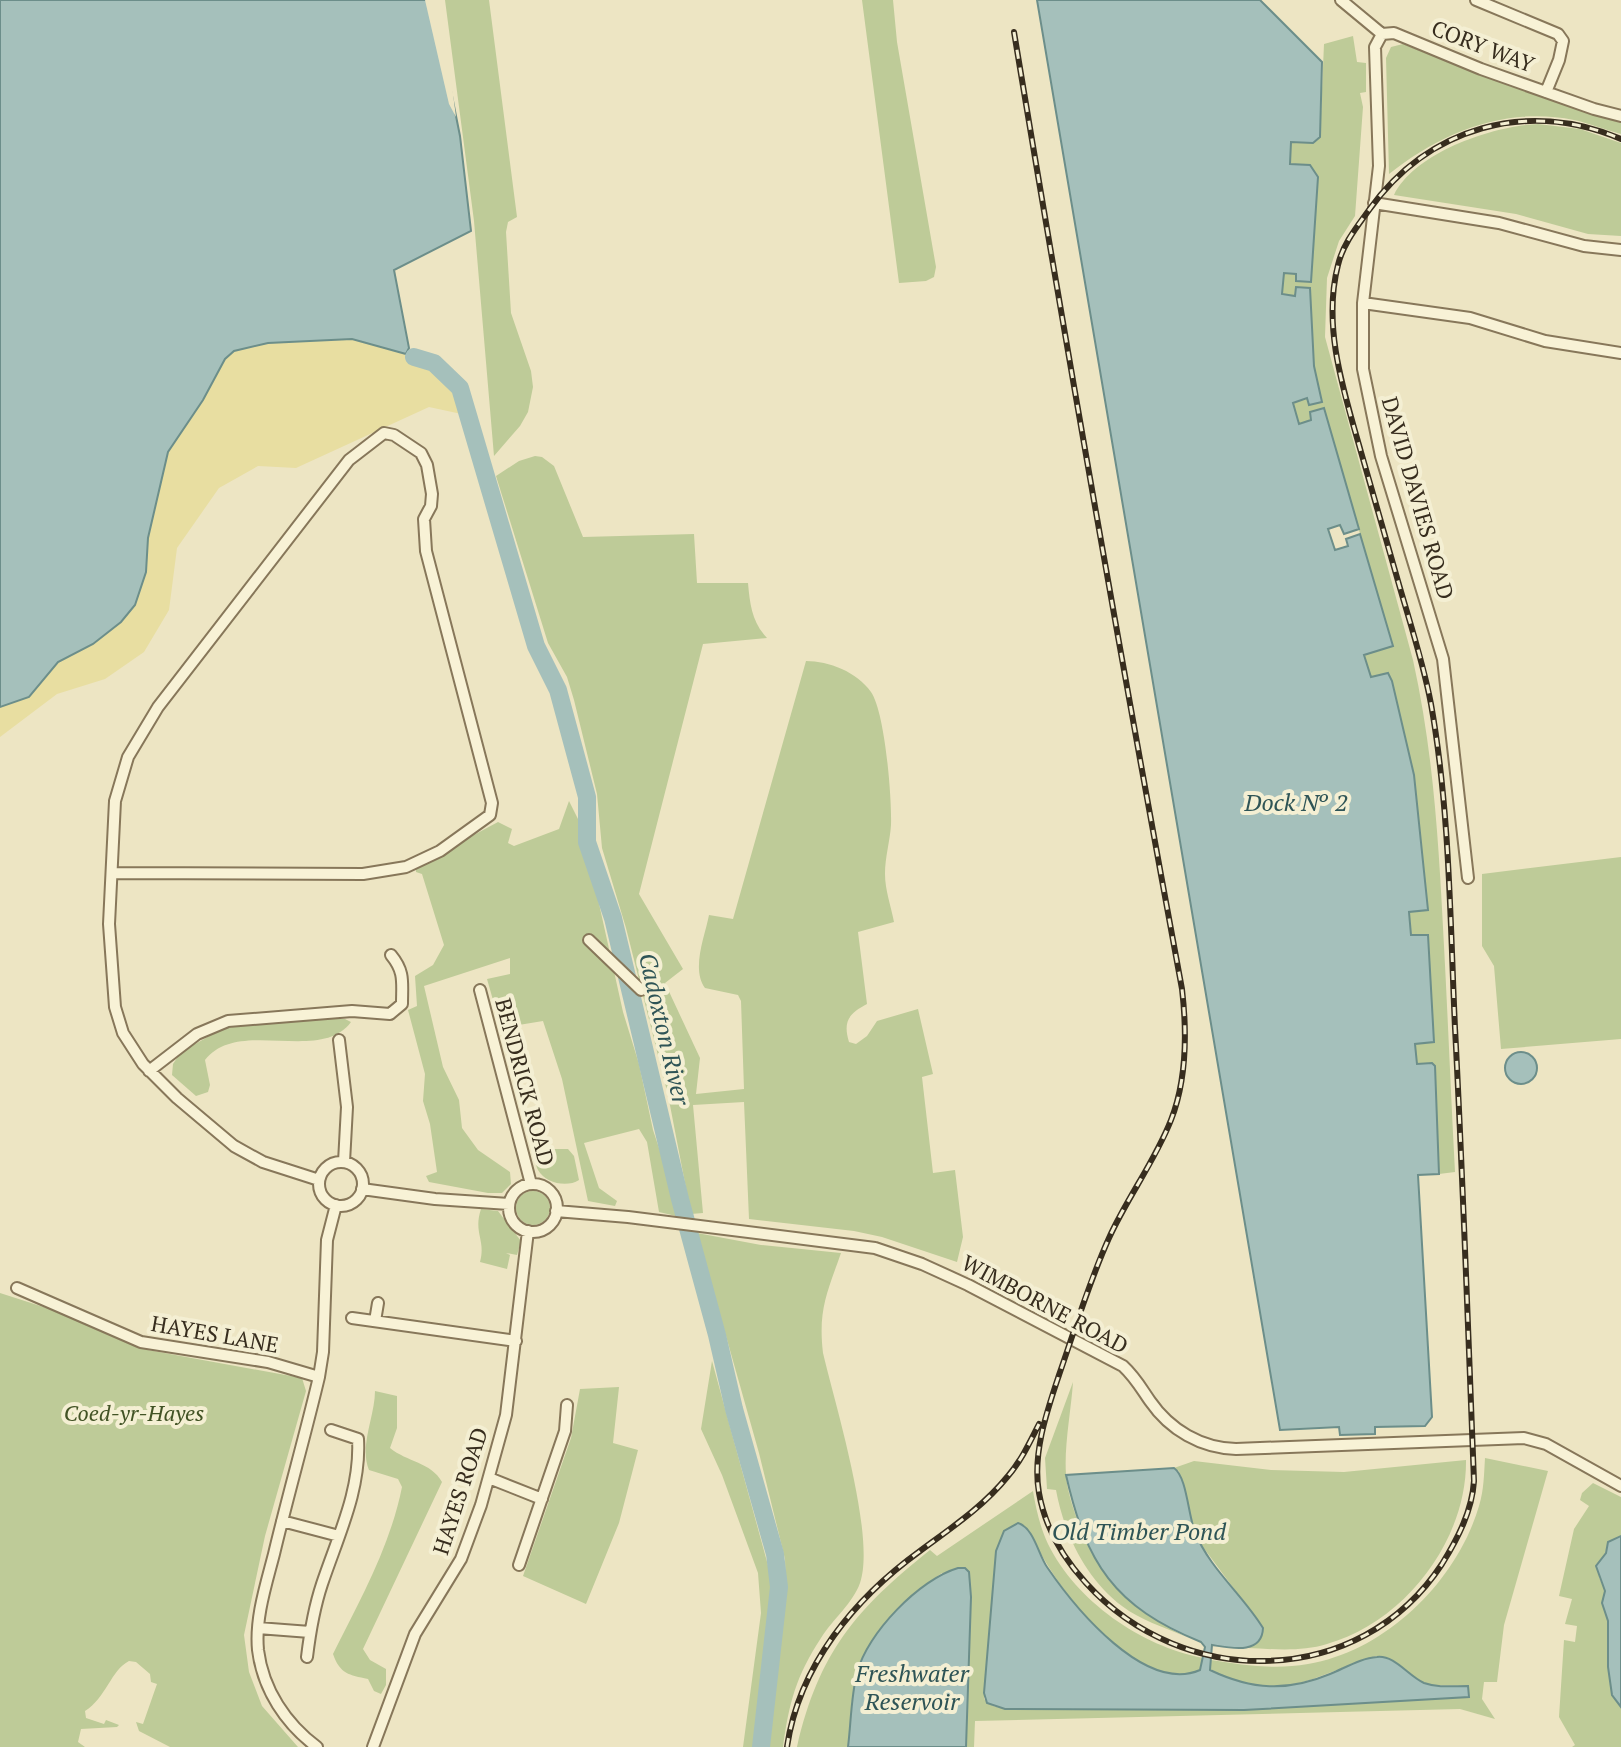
<svg xmlns="http://www.w3.org/2000/svg" width="1621" height="1747" font-family="'PT Serif',serif">
  <style>
    .green { fill: #becb98 }
    .sand { fill: #e8dea1 }
    .water { fill: #a5c0bb; stroke: #6c8e8a; stroke-width: 2 }
    .pier { fill: #ede5c3 }
    .lines { fill: none; stroke-linecap: round; stroke-linejoin: round }
    .river { stroke: #a5c0bb; stroke-width: 18 }
    .minor-casing { stroke: #87775a; stroke-width: 14 }
    .minor { stroke: #f8f2d6; stroke-width: 10 }
    .rail-casing { stroke: #372d1e; stroke-width: 6 }
    .rail { stroke: #f4efd3; stroke-width: 3; stroke-dasharray: 9; stroke-linecap: butt }
    .labels { text-anchor: middle; stroke-width: 8; stroke-linejoin: round; paint-order: stroke }
    .street-label { font-size: 22px; fill: #372d1e; stroke: #f4efd3 }
    .park-label { font-size: 22px; font-style: italic; fill: #425325; stroke: #f4efd3 }
    .water-label { font-size: 24px; font-style: italic; fill: #2e5456; stroke: #f4efd3 }
  </style>
  <rect width="100%" height="100%" fill="#ede5c3"/>
  <path class="green" d="M445,0H489L517,217L508,222L506,232L511,313L531,371L533,387L528,412L520,426L494,456L474,221Z
    M862,0H893L897,42L936,267L934,277L926,281L899,283Z
    M1353,36L1357,62L1366,63V92L1360,93L1363,107L1355,216L1339,241L1327,278L1325,337L1413,660C1434,754 1439,849 1444,946C1448,1021 1451,1097 1455,1172L1439,1174L1435,1066L1432,1063L1417,1064L1415,1044L1433,1042L1428,936H1411L1409,912L1428,910L1414,775L1392,680L1371,678L1364,655L1392,645L1324,409L1310,412L1312,420L1298,424L1292,402L1307,398L1322,402L1314,366L1310,288L1295,296L1282,295L1284,273L1296,274V281L1311,282L1290,164L1291,141L1313,143L1320,137L1324,44Z
    M1403,44L1510,86L1621,123V134C1605,130 1589,123 1574,120C1506,106 1442,132 1389,174L1386,58L1391,47Z
    M1538,124L1580,129L1621,143V236L1588,234L1516,214L1394,195C1415,152 1493,126 1538,124Z
    M535,456L542,457L554,466L583,537L694,534L697,583H748C750,605 752,622 767,638L703,644L639,894L683,969L665,983L700,1058L696,1094L744,1089L741,1001L738,995L705,988C691,969 705,936 709,915L733,919L806,661C829,661 857,672 871,692C885,712 892,798 891,825C890,841 885,857 885,874C885,890 891,906 894,922L858,932L867,1004C848,1014 843,1022 849,1042L856,1044L867,1036L877,1021L918,1009L933,1074L922,1077L933,1173L955,1170L963,1237L957,1262L882,1237L854,1231L749,1219L744,1102L693,1105L703,1213L691,1214L668,1095L626,928L602,848L597,794L574,700L567,677L548,643L496,476L519,461Z
    M569,801L582,827L623,1012L639,1064L653,1130L679,1208L676,1216L659,1212L647,1142L639,1129L584,1143L599,1188L617,1201L615,1206L588,1201L562,1079L543,1021L501,1028L487,979L510,974V958L424,986L443,1067L459,1100L462,1128L478,1150L510,1172L511,1184L502,1193H488L429,1182L426,1176L437,1172L430,1124L423,1101L425,1074L408,1010L417,1006L415,976L433,965L444,945L422,874L416,872V866L498,822L512,829L508,843L514,846L559,829Z
    M1621,857V1039L1501,1049L1494,966L1482,946V874Z
    M312,1019H345L351,1022C320,1064 238,1017 205,1060L210,1085L208,1092L196,1096L172,1075L173,1064L181,1052L220,1030L249,1023Z
    M535,1149H568L574,1156L579,1180C567,1188 545,1183 538,1170C535,1164 535,1156 533,1150Z
    M516 1208a17 17 0 1 1 34 0a17 17 0 1 1-34 0Z
    M481,1209L498,1211L521,1241L517,1255L506,1253L510,1255L507,1269L480,1262C486,1240 473,1233 481,1209Z
    M697,1233L761,1245L841,1253C827,1293 818,1310 823,1353C835,1404 876,1537 860,1583C853,1603 833,1619 821,1638C796,1676 789,1703 783,1747H769L786,1596L785,1559L759,1453Z
    M0,1293L56,1311L148,1350L302,1378L306,1391L265,1536L244,1635L249,1672L262,1706L298,1747H170L139,1731L136,1722L143,1724L157,1684L151,1682L150,1674L136,1662L129,1661C111,1670 106,1698 85,1711L86,1718L104,1724L106,1720L119,1725L117,1727L81,1729L78,1742L85,1747H0Z
    M712,1361L772,1580V1604L753,1747H743L761,1613L758,1573L722,1475L701,1429Z
    M1073,1382C1071,1412 1064,1445 1066,1475C1067,1490 1073,1508 1078,1522C1100,1581 1129,1607 1184,1636C1164,1627 1140,1620 1122,1606C1086,1579 1064,1534 1056,1490L1047,1489L1045,1458Z
    M619,1387L613,1443L638,1450L619,1523L586,1604L523,1576L571,1438L580,1389Z
    M375,1391L397,1396V1428L390,1448C407,1462 431,1462 442,1482L363,1649L370,1660L386,1669V1685L381,1694L374,1691L368,1679C349,1675 340,1674 333,1654C360,1600 390,1547 402,1487L398,1479L369,1470C359,1446 375,1416 375,1391Z
    M1485,1458L1548,1471L1504,1625L1497,1682H1484L1482,1699L1495,1719L1460,1709L975,1721L974,1747H966L971,1597L942,1573C907,1597 872,1630 858,1672C850,1695 851,1723 848,1747H797C819,1652 856,1609 930,1550L937,1556L1033,1491C1036,1509 1040,1527 1048,1544C1076,1601 1141,1646 1203,1658L1200,1670C1135,1698 1051,1581 1029,1531L996,1551L984,1699L993,1706L1005,1709L1244,1710L1469,1697L1467,1686L1428,1685L1376,1656C1306,1678 1285,1704 1210,1670L1211,1660C1243,1665 1275,1670 1308,1664C1386,1651 1457,1581 1479,1506C1484,1490 1484,1474 1485,1458Z
    M1466,1460C1467,1540 1405,1622 1327,1644C1301,1652 1273,1649 1247,1648L1254,1645L1263,1628L1200,1543L1189,1518L1179,1471L1174,1468L1194,1461L1271,1470L1344,1472Z
    M1593,1483L1621,1497V1536L1608,1542L1599,1577L1605,1591L1602,1603L1608,1621V1648L1612,1695L1621,1707V1747H1572L1575,1745L1559,1717L1564,1640L1575,1642L1577,1626L1565,1624L1572,1599L1559,1596L1574,1529L1589,1506L1580,1500L1582,1493Z"/>
  <path class="sand" d="M122,267L406,354C437,374 453,378 466,415L429,407L296,468L258,466L219,488L177,548L169,610L144,652L105,679L57,694L0,737V548Z"/>
  <path class="water" d="M0,0H437L442,46L460,136L471,231L394,270L409,348L406,354L352,339L268,343L234,351L225,359L203,400L168,452L148,538L146,572L135,605L121,622L93,644L58,662L29,697L0,707Z
    M1037,0H1260L1322,62L1320,137L1313,143L1291,142L1290,164L1310,165L1318,177L1311,282L1296,281V274L1284,273L1282,294L1295,296L1296,287L1310,288L1314,366L1322,402L1309,405L1307,398L1293,403L1299,424L1311,420L1310,412L1324,408L1359,529L1344,534L1340,525L1328,529L1335,550L1348,546L1346,539L1360,534L1393,646L1364,655L1371,677L1388,673L1392,681L1414,775L1428,910L1409,912L1411,935H1428L1434,1042L1415,1044L1417,1064L1432,1063L1435,1066L1439,1174L1418,1175L1432,1417L1425,1426L1375,1427V1434L1340,1435L1339,1427L1280,1430Z
    M1505 1068a16 16 0 1 1 32 0a16 16 0 1 1-32 0Z
    M1174,1468C1187,1477 1188,1515 1195,1532C1209,1568 1243,1595 1263,1628C1262,1655 1231,1648 1212,1645L1210,1670C1252,1690 1287,1692 1330,1674C1345,1668 1361,1658 1377,1657C1395,1655 1408,1676 1424,1683C1438,1688 1453,1686 1468,1686L1469,1697L1244,1710L1005,1709L987,1703L984,1693L996,1551L1004,1531L1018,1523C1034,1528 1038,1554 1047,1567C1075,1608 1145,1694 1200,1670L1205,1647L1201,1642C1114,1607 1086,1563 1066,1475Z
    M1621,1536V1707L1612,1695L1608,1667V1621L1602,1603L1605,1591L1596,1566L1606,1553L1608,1542Z
    M958,1568H965L969,1572L971,1597L966,1747H848C851,1723 851,1696 857,1673C867,1633 920,1579 958,1568Z"/>
  <path class="pier" d="M425,0H441L456,117L449,104Z"/>
  <g class="lines">
    <path class="river" d="M414,357L434,363L460,388L536,646L558,690L587,797V842L613,918L680,1199L717,1335L734,1409L775,1554L779,1587L761,1747"/>
    <g class="minor-casing">
      <path id="minor" d="M1341,0L1382,34
        M1476,0L1558,34L1563,41L1559,60L1546,92
        M1382,34L1375,47L1379,166L1363,303V369L1381,456L1443,659L1468,878
        M1382,34L1394,33L1481,69L1594,109L1621,116
        M1374,203L1499,223L1584,246L1621,250
        M1363,303L1470,318L1545,341L1621,353
        M112,873L363,874L406,867L440,851L490,815L492,803L426,551L424,519L431,506L432,494L427,465L421,453L394,435L384,433L349,460L158,707L128,757L115,801L109,924L115,1007L123,1033L143,1064L177,1098L234,1146L263,1162L319,1180
        M589,940L641,990
        M480,990L531,1184
        M339,1040L347,1107L344,1162
        M149,1071L197,1034L228,1021L352,1011L390,1014L402,1004C402,982 405,972 391,955
        M319 1184a22 22 0 1 1 44 0a22 22 0 1 1-44 0Z
        M509 1208a24 24 0 1 1 48 0a24 24 0 1 1-48 0Z
        M362,1189L435,1199L509,1204
        M556,1211L628,1217L875,1248L922,1264L968,1285L1123,1366C1135,1377 1141,1388 1150,1401C1170,1430 1201,1448 1236,1449L1524,1438L1546,1444L1621,1486
        M17,1288L141,1342L268,1362L319,1377
        M352,1318L516,1341
        M375,1321L378,1303
        M489,1478L542,1499
        M282,1521L339,1536
        M519,1565L565,1431L567,1405
        M258,1628L310,1632
        M307,1657C310,1632 314,1608 322,1584C338,1536 361,1490 358,1439L331,1430
        M317,1747C286,1724 263,1690 258,1650C255,1618 266,1585 274,1554C288,1495 305,1436 319,1377L323,1352L327,1240L336,1205
        M373,1747L415,1634L461,1559L481,1505L506,1415L528,1231"/>
    </g>
    <use href="#minor" class="minor"/>
    <g class="rail-casing">
      <path id="rail" d="M1014,32C1067,352 1123,670 1182,989C1187,1032 1187,1079 1171,1120C1155,1161 1127,1198 1109,1238C1089,1282 1075,1329 1059,1375C1047,1411 1032,1454 1039,1493C1045,1527 1063,1558 1086,1583C1184,1691 1360,1689 1442,1564C1458,1538 1472,1511 1474,1481C1468,1330 1463,1179 1455,1028C1450,920 1450,811 1431,704C1423,661 1408,617 1396,574C1384,533 1373,493 1361,452C1344,392 1322,327 1338,265C1343,244 1356,228 1369,210C1428,127 1527,99 1621,139
        M787,1747C799,1665 855,1598 920,1551C951,1528 983,1507 1008,1476C1021,1461 1030,1442 1039,1424"/>
    </g>
    <use href="#rail" class="rail"/>
  </g>
  <g class="labels">
    <g class="street-label">
      <text transform="translate(1483 46) rotate(21)" y="8">CORY WAY</text>
      <text transform="translate(1418 498) rotate(74)" y="8">DAVID DAVIES ROAD</text>
      <text transform="translate(525 1082) rotate(75)" y="8">BENDRICK ROAD</text>
      <text transform="translate(1045 1304) rotate(28)" y="8">WIMBORNE ROAD</text>
      <text transform="translate(215 1334) rotate(10)" y="8">HAYES LANE</text>
      <text transform="translate(460 1491) rotate(-72)" y="8">HAYES ROAD</text>
    </g>
    <g class="park-label">
      <text x="134" y="1421">Coed-yr-Hayes</text>
    </g>
    <g class="water-label">
      <text x="1296" y="811">Dock Nº 2</text>
      <text transform="translate(664 1029) rotate(77)" y="8">Cadoxton River</text>
      <text x="1139" y="1540">Old Timber Pond</text>
      <text x="912" y="1682">Freshwater<tspan x="912" dy="28">Reservoir</tspan></text>
    </g>
  </g>
</svg>
